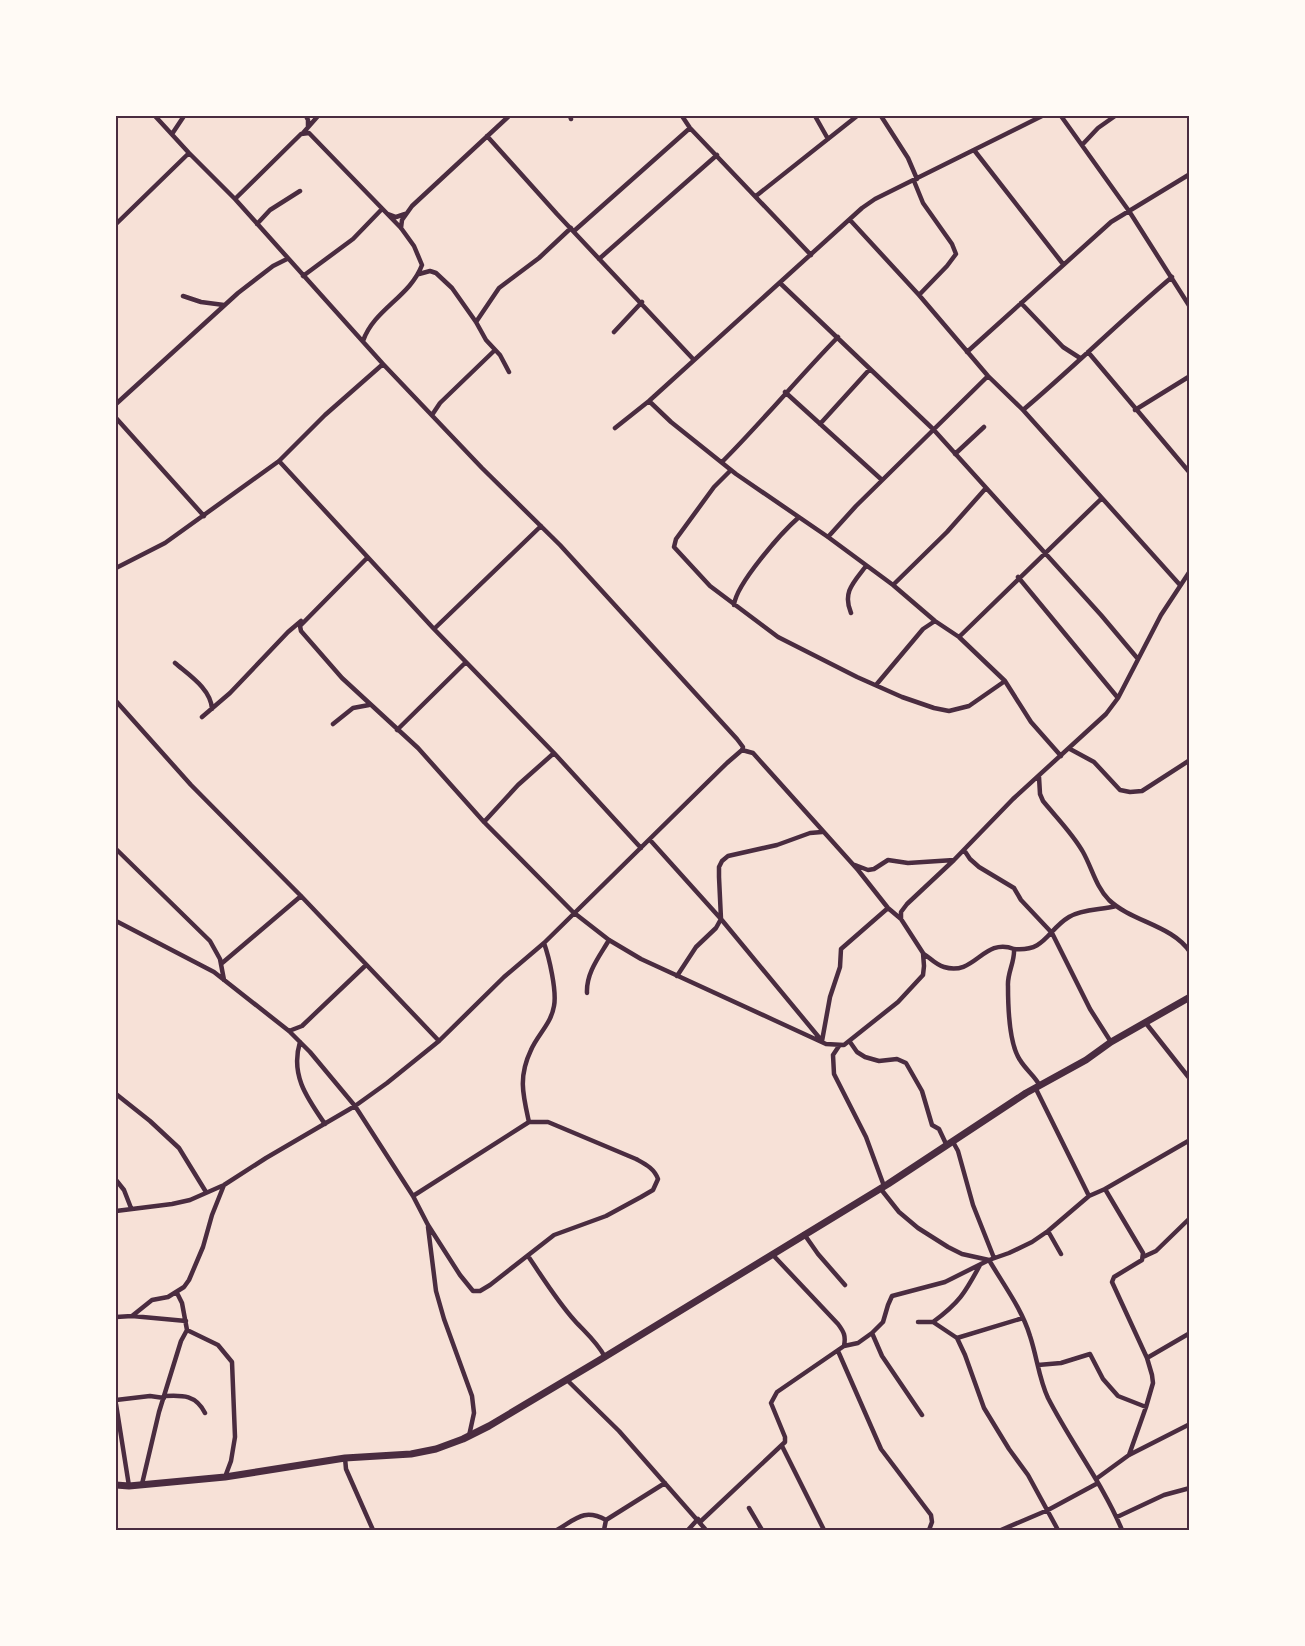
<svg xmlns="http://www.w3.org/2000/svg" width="1305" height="1646" font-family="Figtree,sans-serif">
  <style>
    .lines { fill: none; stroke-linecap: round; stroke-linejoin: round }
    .minor { stroke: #4a2c40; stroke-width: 4.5 }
    .primary { stroke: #4a2c40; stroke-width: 7 }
    .neatline { fill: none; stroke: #4a2c40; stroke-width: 2 }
  </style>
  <rect width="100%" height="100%" fill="#f7e1d7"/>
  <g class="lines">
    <path class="minor" d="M155,116L189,153L235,199L383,364L482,468L560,545L737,739L743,747L742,750
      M306,116L308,120V126
      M570,116L571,119
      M682,116L690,128L811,255
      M815,116L828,139
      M881,116L908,158L917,179
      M1061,116L1129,211L1190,307
      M303,133L318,116
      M172,134L184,116
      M487,136L557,214L694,360
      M1082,145L1098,128L1115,116
      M974,150L1063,264
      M914,181L923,203L952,244L956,254L947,266L919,295
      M756,196L857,116
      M235,199L301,134L309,133L401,228L414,246L422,265C410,297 374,309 363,341
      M388,214L396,217L405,214
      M850,220L919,295L988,376L1023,410L1180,585
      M116,224L189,153
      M257,224L270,210L300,191
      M401,228L402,220L412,206L509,116
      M574,231L690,128
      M599,259L717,155
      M419,274L430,271L436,273L452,288L476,322L486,340L500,355L509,372
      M303,276L353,239L382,209
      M780,283L933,429L1101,615L1138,659
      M183,296L201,302L224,305
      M1021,303L1063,347L1080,358
      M476,322L499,288L539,258L571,228
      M614,332L642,302
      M967,352L1111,222L1190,174
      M1088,352L1190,473
      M785,392L882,480
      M649,401L671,422L736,474L828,537L893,585L935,621L959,637L1005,681L1031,722L1061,756
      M116,404L238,293L273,266L287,259
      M1023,410C1074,367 1121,320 1172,277
      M1135,410L1190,376
      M432,415L440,403L495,350
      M116,418L204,516
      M820,424L869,370
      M615,428L649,401L862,208L875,199L1042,116
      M955,454L984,427
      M279,461L434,629L554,753L641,848
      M722,462C762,422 798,378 838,337
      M731,470L714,487L676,539L674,547L710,586L778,637L857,677L902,697L934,708L949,711L969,706L1005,681
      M828,537L856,506L988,376
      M116,568L165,543L279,461L325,415L383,364
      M1018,577L1118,698
      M893,585L947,532L986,488
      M734,605C736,584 782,532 798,518
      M851,613C842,592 854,582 866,566
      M434,629L541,526
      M959,637L1101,499
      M175,663C189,675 211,689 212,709
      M876,685L923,629L935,621
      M116,701L191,785L301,896L439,1041
      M202,717L230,693L288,632L301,621
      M333,724L353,708L369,705
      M397,730L466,662
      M1070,749L1094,762L1120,790L1130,792L1142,791L1190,760
      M1039,777L1040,794L1043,801C1056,817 1073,834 1083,852C1092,868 1096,887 1109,900C1132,922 1172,925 1190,952
      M484,822L518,785L554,753
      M650,840L721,919L822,1041
      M116,849L210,941L220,959L224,980
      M964,850L970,859L979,867L1014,888L1021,900L1052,933L1090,1009L1111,1042
      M855,865L868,870L874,869L888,860L908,863L954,860
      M901,919V912L907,904L954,860L1013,799L1106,714L1118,698L1161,615L1190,571
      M116,921L214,972L289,1031L310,1052L355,1106L413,1196L428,1225L460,1275L473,1291H480L490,1285L554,1235L606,1216L641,1197L653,1190L658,1179C654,1168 645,1164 636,1159L548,1122H529L413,1196
      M1014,949C1046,952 1047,930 1069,917C1082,909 1102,910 1116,906
      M924,954C930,958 936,965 944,967C975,977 983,937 1014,949C1015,962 1007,973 1008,986C1008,1006 1009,1044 1020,1060C1026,1070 1035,1076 1040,1086
      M221,964L301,896
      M677,976L696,947L716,928L721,919L719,877V867L722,861L728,856L777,845L810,833L822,832
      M587,993C586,973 599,957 609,940
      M1145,1022L1190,1079
      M289,1031L302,1026L366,965
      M822,1041L830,997L840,967L841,949L888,908
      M300,1042C290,1075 307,1098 325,1124
      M850,1042L857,1052L865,1057L879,1061L897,1059L906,1063L922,1091L932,1125L939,1129L947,1146
      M839,1046L833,1055L834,1074L866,1137L884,1186
      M1036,1089L1089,1196
      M116,1094L150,1121L179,1148L206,1192
      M529,1122C523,1095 518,1077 531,1050C538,1034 551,1024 554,1006C557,991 549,957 544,943
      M953,1142L958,1151L973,1205L994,1258
      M116,1180L124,1190L131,1208
      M880,1188L899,1212L918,1228L948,1247L962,1254L989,1260L1009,1253L1032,1242L1048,1231L1089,1196L1105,1189L1190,1140
      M1105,1189L1143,1253L1142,1260L1114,1277L1112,1282L1147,1358L1152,1375L1153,1383L1146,1407L1129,1455
      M116,1211L172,1204L190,1200L224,1185L266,1158L355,1106L387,1083L439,1041L504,977L544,943L727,763L742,750L753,753L858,870L888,908L901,919L923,953L924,966L923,975L898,1002L844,1045L826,1044L641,959L609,940L573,912L484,822L418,748L342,678L301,631L300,626L367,558
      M428,1227L436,1291L444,1319L472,1396L474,1413L469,1436
      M1048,1231L1061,1254
      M804,1234L818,1254L845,1285
      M772,1254L838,1324C844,1332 846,1336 844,1346
      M528,1256C543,1278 557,1301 575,1321C586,1333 597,1342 605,1357
      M1143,1257L1156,1251L1190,1218
      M132,1316L186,1321
      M116,1317L132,1316L152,1300L168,1297L184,1287L189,1280L203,1247L212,1215L224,1185
      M918,1322H933L957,1338L965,1355L984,1408L1009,1449L1028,1475L1058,1530
      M933,1322C959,1303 965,1293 980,1265
      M187,1330L218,1345L232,1362L235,1437L231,1461L225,1477
      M872,1333L882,1356L922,1415
      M957,1338L1023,1318
      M838,1351L881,1449L931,1515L932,1522L929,1530
      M1147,1358L1190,1333
      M1038,1365L1061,1363L1090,1354L1103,1379L1118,1396L1146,1407
      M567,1380L619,1431L706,1530
      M165,1396C183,1395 196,1395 205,1413
      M116,1400L150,1396L164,1398
      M116,1404L129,1486
      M782,1446L824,1530
      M345,1458L346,1469L373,1530
      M1096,1479L1129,1455L1190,1424
      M142,1484L159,1412L181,1341L187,1330L182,1303L177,1293
      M749,1508L762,1530
      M1117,1517L1164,1495L1190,1488
      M700,1522L785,1442V1437L771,1403L777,1392L844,1346L858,1343L872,1333L883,1322L888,1305L892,1296L945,1282L989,1260C1003,1284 1022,1309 1030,1336C1037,1357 1039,1379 1048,1398C1071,1443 1103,1484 1122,1530
      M557,1530C576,1519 584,1508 606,1520
      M604,1530L606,1520L665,1483
      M688,1530L698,1519
      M1001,1530L1048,1510L1098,1483"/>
    <path class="primary" d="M116,1485L129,1486L225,1477L345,1458L411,1454L436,1449L463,1439L489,1426L598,1361L888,1184L1026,1093L1086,1060L1111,1042L1190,997"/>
  </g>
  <rect width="1305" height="1646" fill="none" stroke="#fffaf5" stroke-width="234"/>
  <rect x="117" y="117" width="1071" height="1412" class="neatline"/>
</svg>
